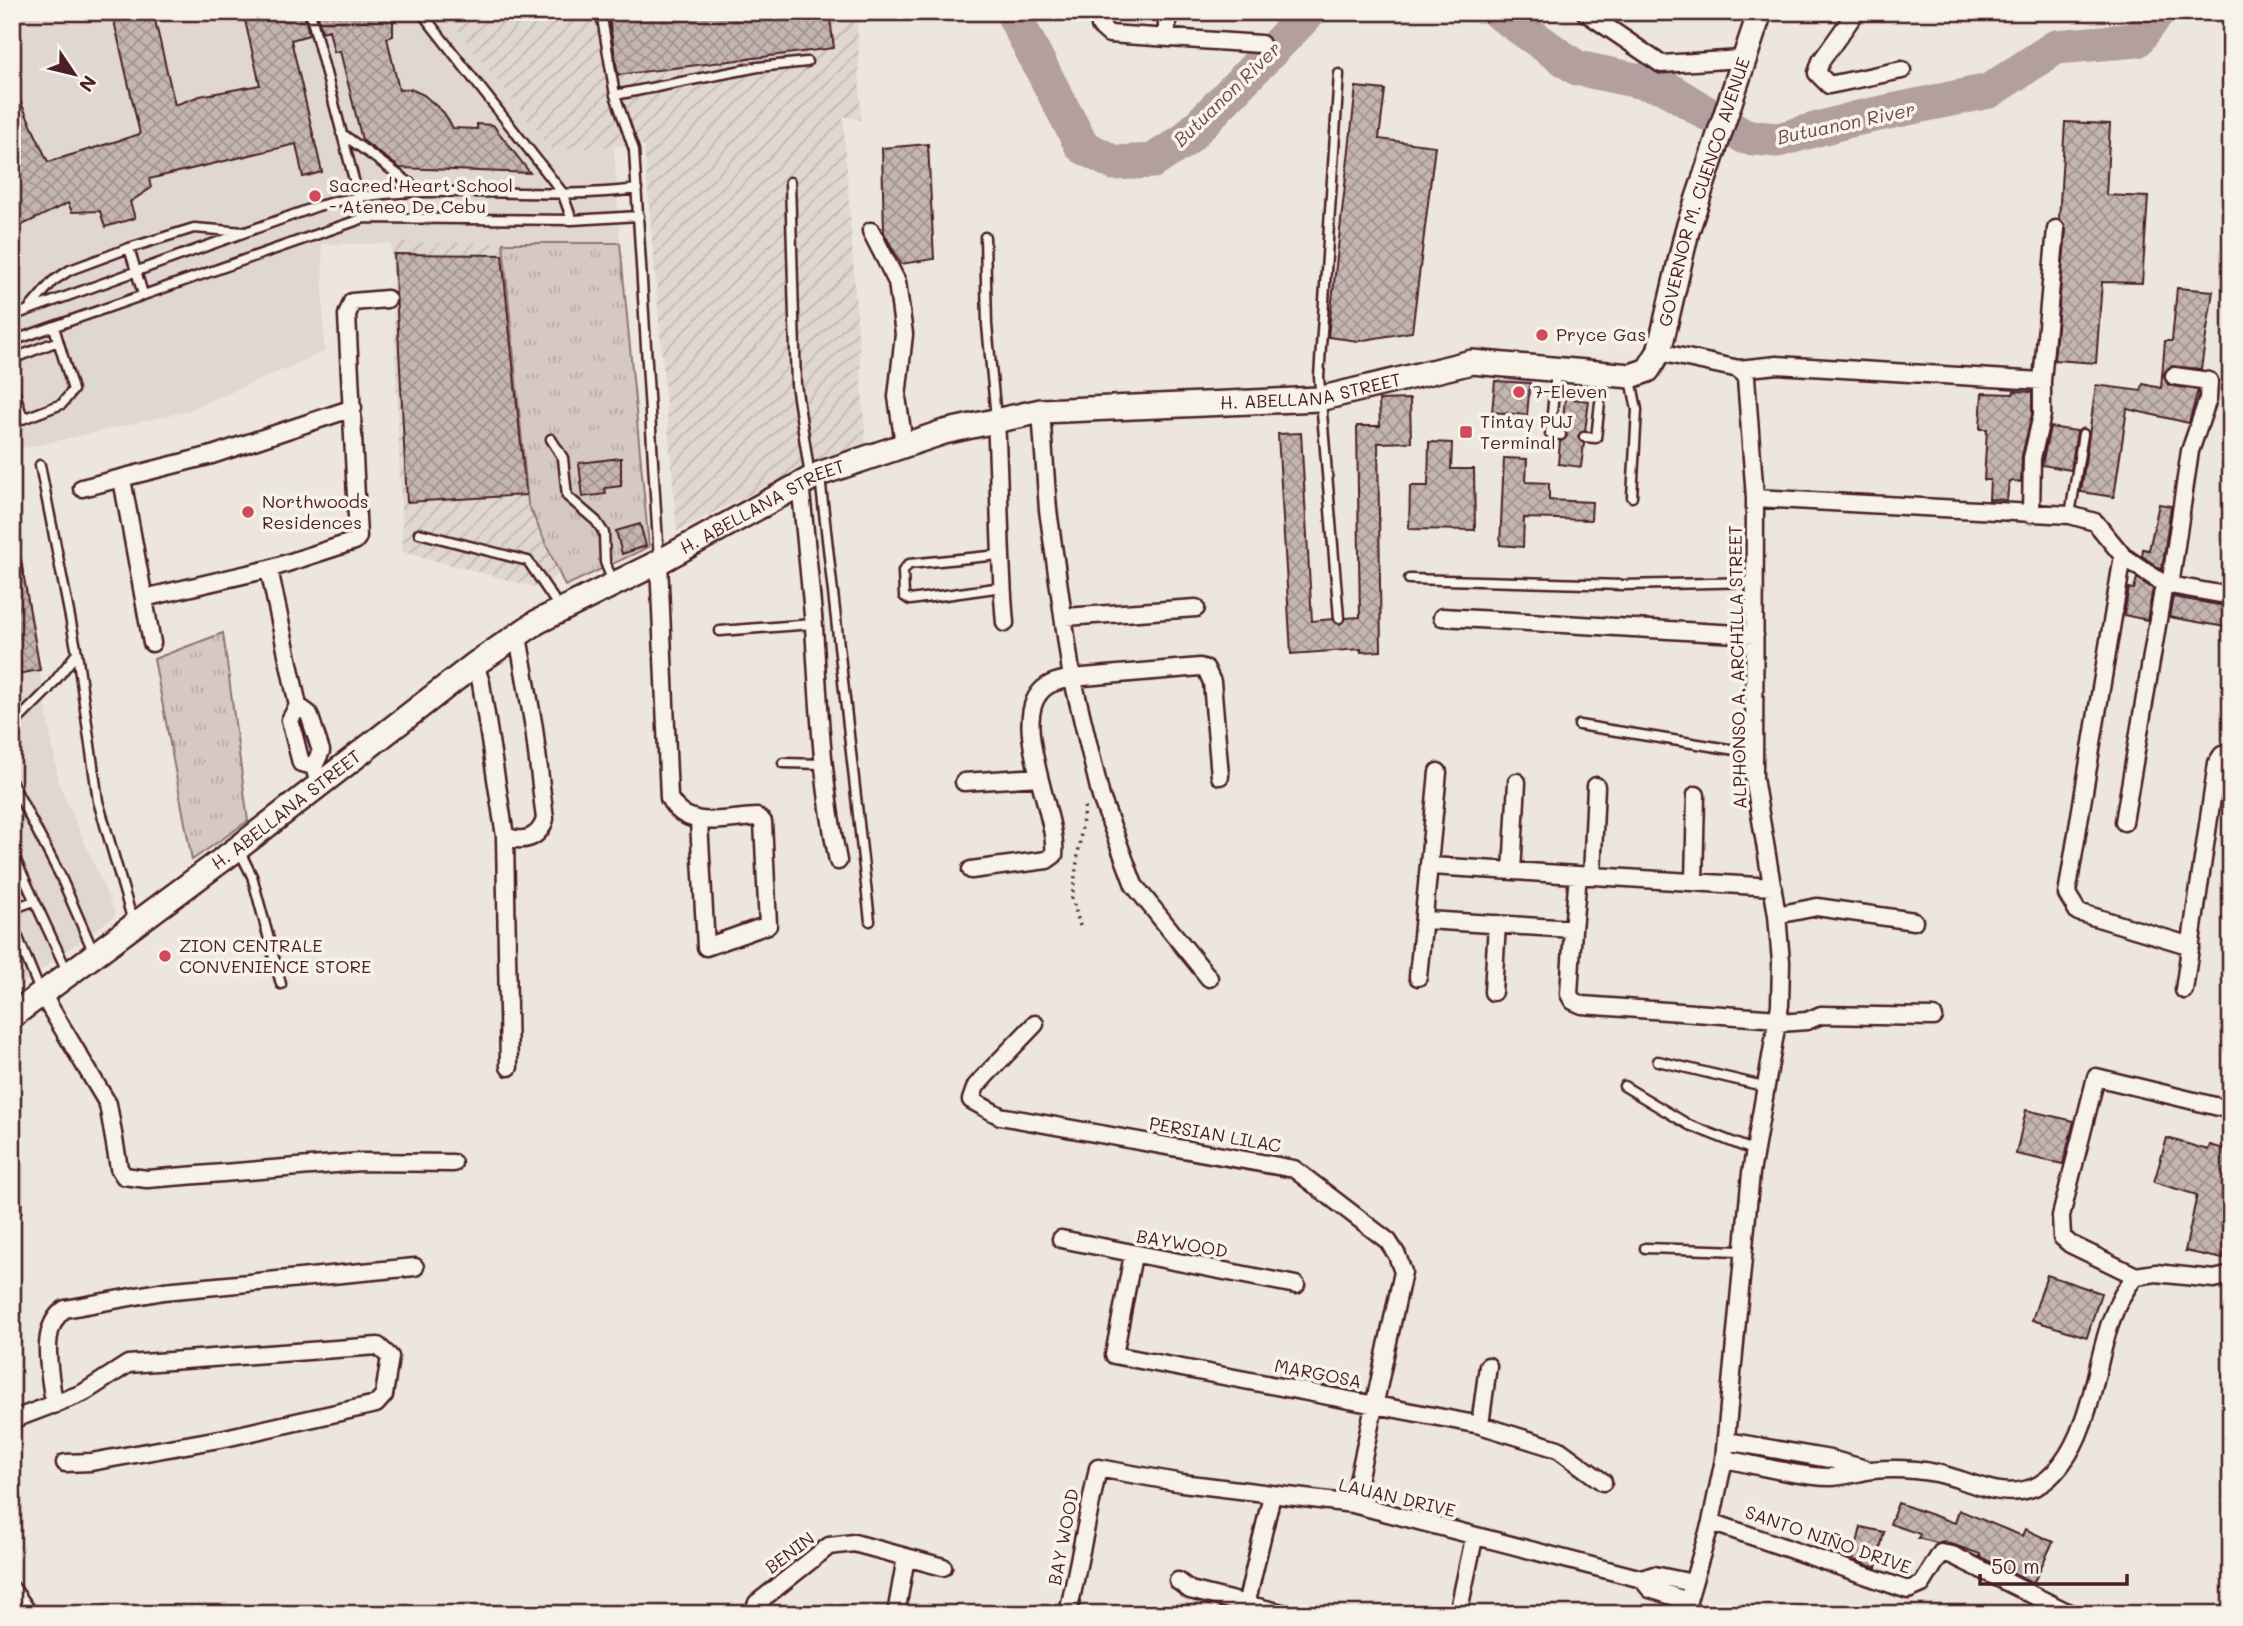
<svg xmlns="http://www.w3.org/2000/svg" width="2243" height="1626" font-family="Mali,sans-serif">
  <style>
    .built { fill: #e0d7d0 }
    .industrial { fill: url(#industrial-furrows) }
    .grass { fill: url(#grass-tufts); stroke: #907476; stroke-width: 2 }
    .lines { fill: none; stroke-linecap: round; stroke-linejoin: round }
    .river { stroke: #b39f9d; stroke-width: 35 }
    .building { fill: url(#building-cross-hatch); stroke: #4a1f2b; stroke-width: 2 }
    .service-casing { stroke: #4a1f2b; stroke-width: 13 }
    .minor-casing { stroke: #4a1f2b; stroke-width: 21 }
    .secondary-casing { stroke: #4a1f2b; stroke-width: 28 }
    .path { stroke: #4a1f2b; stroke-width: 3.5; stroke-dasharray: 2 5; stroke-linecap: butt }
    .service { stroke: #f7f3e8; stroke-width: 8 }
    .minor { stroke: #f7f3e8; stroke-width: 16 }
    .secondary { stroke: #f7f3e8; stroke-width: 23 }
    .poi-dot { fill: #d1495b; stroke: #f7f3e8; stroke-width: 2.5 }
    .labels { text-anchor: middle; stroke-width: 7; stroke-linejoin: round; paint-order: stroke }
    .poi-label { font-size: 18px; fill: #4a1f2b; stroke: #f7f3e8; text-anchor: start }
    .street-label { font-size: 18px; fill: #4a1f2b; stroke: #f7f3e8 }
    .water-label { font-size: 19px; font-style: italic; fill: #6f4c53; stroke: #f7f3e8 }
  </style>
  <defs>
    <pattern id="industrial-furrows" width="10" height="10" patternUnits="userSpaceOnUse" patternTransform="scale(1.75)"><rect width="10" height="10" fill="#e0d7d0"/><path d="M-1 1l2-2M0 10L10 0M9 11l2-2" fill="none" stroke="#c2b8b3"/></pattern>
    <pattern id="grass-tufts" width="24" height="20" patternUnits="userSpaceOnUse" patternTransform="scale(1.75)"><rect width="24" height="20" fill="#d5c9c2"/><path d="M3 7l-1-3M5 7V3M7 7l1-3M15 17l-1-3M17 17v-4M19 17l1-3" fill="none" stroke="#b8aca7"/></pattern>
    <pattern id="building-cross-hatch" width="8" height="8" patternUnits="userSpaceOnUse" patternTransform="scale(1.75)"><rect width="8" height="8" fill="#c4b5b0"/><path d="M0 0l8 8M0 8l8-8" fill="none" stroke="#a1938f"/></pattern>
  </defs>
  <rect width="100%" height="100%" fill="#ece6dd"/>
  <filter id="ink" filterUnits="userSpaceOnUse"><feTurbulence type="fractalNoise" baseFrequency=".0143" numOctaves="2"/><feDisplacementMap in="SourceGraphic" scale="14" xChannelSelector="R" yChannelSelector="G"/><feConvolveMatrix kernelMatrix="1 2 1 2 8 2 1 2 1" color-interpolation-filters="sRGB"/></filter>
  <g filter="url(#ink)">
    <path class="built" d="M12,12H444L551,150L614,147L620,243L322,244L324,352L187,411L12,451Z
      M12,510L59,784L116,915L12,991Z"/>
    <path class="industrial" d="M444,12H857L861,120L843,116L866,448L817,461L677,531L644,145L551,150Z
      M391,242L503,243L528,504L558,575L539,588L403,552Z"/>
    <path class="grass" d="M503,243H620L649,547L565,586L528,504Z
      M223,633L248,821L192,860L154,659Z"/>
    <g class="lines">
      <path class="river" d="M1012,12L1082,146L1114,163L1153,161L1185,140L1309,12
        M1498,12L1577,68L1663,86L1745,137L1778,140L1854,119L1989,91L2056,47L2137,40L2158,12"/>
    </g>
    <path class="building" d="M112,12H153L175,105L200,96L260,85L243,12H304L309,35L291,40L322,172L303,177L296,144L149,179L151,188L130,202L135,218L105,227L100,211L72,212L68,203L12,230V83L48,162L140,134Z
      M317,12H393V36L387,38L399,90L411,89L424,95L444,113L453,128L477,129V124L493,125L530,173L400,168L362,140L340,51L334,52L329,30L322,32Z
      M608,12H829L834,48L618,75Z
      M1356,87L1385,90L1379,139L1435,146L1412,332L1358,341L1328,337Z
      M2065,122L2110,124L2106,195L2148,197L2142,283L2102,282L2096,363L2054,360L2066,230L2059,219Z
      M928,144L934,259L901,264L884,233L882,148Z
      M394,254L502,255L526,495L407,502Z
      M2177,288L2213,291L2201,369L2171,366L2164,374L2168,385L2198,390L2189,423L2127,409L2114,497L2081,492L2096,385L2141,391L2143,384L2161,388L2165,341H2172Z
      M1495,381L1530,383L1527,415L1492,412Z
      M2014,391L2032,392V414L2022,456L2021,482L2009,481L2007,500L1989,499L1990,480H1984L1987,429H1980L1982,393L2013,394Z
      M1565,398L1589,401L1585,431L1578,436L1584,444L1581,467L1558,464L1560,442L1567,436L1562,429Z
      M1410,399L1411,442L1378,443L1381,651L1361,652V649L1291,654L1278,434L1301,433L1312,621L1333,619L1340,624L1345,618L1360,617L1357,426H1380L1379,400Z
      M2050,427L2077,431L2071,470L2042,465Z
      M1429,442L1452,443L1451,469H1474L1475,530L1409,529L1410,486H1428Z
      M621,458V486L605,488L606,494L583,497L579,463Z
      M1504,458L1527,459L1526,482L1549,483V500L1592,502L1591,520L1524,518L1523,547L1500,545Z
      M2159,504L2171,506L2162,570L2142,556L2143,549L2149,550Z
      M640,524L646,546L622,554L616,531Z
      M21,560L40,670L12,675V561Z
      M2137,578L2153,589L2147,620L2124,615L2129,588L2134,589Z
      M2173,597L2231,607V628L2169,617Z
      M2026,1110L2074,1121L2063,1164L2016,1154Z
      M2167,1138L2208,1150L2210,1145L2231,1151V1197L2225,1216L2231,1218V1222L2223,1259L2185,1251L2197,1195L2154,1182Z
      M2047,1275L2101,1293L2087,1337L2032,1320Z
      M1898,1503L1955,1523L1959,1510L2022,1536L2025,1529L2053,1542L2033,1584L1979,1556L1980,1554L1943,1541L1937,1543L1918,1538L1920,1534L1890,1524Z
      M1861,1527L1884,1532L1876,1568L1853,1560Z"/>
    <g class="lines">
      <g class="service-casing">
        <path id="service" d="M310,12L364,218
          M421,12L562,192L572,220
          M601,12L615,95L634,150L659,560
          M1339,74L1319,377L1339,618
          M615,95L758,67L807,62
          M341,133L422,192
          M790,182L796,385L810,476
          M985,237L987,325L996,418
          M129,248L143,294
          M29,309L53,281L70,270L129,248L194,228L244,232
          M12,316L318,206C422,177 531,203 637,189
          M12,341L364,218L572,220L639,216
          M12,359L58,341
          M1556,372L1550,434L1561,435
          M1631,379L1637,410L1632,497
          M12,383L23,419
          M12,423L62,404L73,390L54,327
          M1584,437L1596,438L1603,376
          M551,439L563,458L567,496L596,521L604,533L605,562L613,582
          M40,465L77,653L98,801L133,922
          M820,477L870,921
          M2070,515L2083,434
          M419,533L528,561L559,607
          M999,555L909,564L903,571L904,596L910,600L1002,587
          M1409,579L1623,585L1755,582
          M720,631L813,624
          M1579,725L1754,753
          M12,726L47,691L77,653
          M783,763L823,764
          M12,783L60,875L93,951
          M239,850L252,876L281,984
          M12,852L67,971
          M12,909L34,901
          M12,923L40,991
          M1658,1061L1767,1087
          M1624,1086L1689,1125L1755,1151
          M12,1150L16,1166V1211
          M1645,1248L1742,1251"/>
      </g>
      <g class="minor-casing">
        <path id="minor" d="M1102,12L1100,26L1109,34L1261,44
          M1585,12L1661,64L1742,59
          M1856,12L1821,61L1817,73L1829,85L1902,70
          M1167,36V12
          M871,231L897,282L904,334L897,397L904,444
          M1659,352L1739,369L1777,365L2042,381
          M1041,411L1048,510L1071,672L1101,797L1134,885L1209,978
          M996,421C1000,489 999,556 1005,623
          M122,479L152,643
          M800,483C805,531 810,579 814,627C819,706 822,784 838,861
          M82,488L212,455L353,408
          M1755,498L2070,515L2095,522L2123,556L2164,584L2231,596
          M2031,514L2032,458L2042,415V381L2056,229
          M2123,556L2067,894L2078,912L2191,946
          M659,562L669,798C687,832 726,818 757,817L763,822L768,925L706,947L699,822
          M269,569L298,706L309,714L321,751L314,766L319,785
          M2170,586L2190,451L2208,399L2209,381L2174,376
          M144,598L269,569L355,541L358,537L347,315L352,302L387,299
          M1065,617L1196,608
          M1442,617L1755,635
          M475,664L481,683L505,836L509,1067
          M298,706L290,720L301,763L314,766
          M964,782L1039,777
          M2124,822L2164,584
          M505,836C523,843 539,839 545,819L534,728L518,636
          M1431,866L1773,887
          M971,870L1047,860L1054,855C1059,814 1004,714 1047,686C1054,681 1064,680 1072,678L1200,667L1206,669L1212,682L1220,776
          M1512,871L1517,782
          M1592,876L1596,786
          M1694,882L1696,795
          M1777,915L1817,907L1914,921
          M1426,920L1573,929L1569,994L1573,1001L1582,1005L1779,1019
          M1573,929L1578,876
          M1418,977L1438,772
          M2184,990L2217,763L2222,755L2231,751
          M1493,992L1497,924
          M42,994L108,1104L119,1168L124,1176L147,1179L361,1162L453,1163
          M1779,1023L1807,1021L1821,1015L1934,1017
          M1035,1024L986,1075L976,1086L971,1100L1000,1116L1294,1169L1388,1241L1397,1255L1403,1272L1353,1504
          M2231,1110L2096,1077L2061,1216L2062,1237L2070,1244L2136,1276L2156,1273L2214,1279L2231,1275
          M1061,1239L1296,1285
          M1133,1255L1114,1355L1480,1425L1558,1449L1603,1482
          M54,1405C51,1375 37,1328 65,1309L164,1291L415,1267
          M12,1420L83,1393L128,1364L378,1346L390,1357L384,1395L376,1404L225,1438L91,1462L65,1463
          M1480,1425L1488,1366
          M1727,1441L1830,1459L1866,1469
          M1724,1459C1758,1465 1795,1476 1830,1477C1844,1477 1858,1472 1872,1470C1893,1468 1915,1469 1936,1473C1967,1479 1997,1499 2029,1489C2055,1482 2074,1448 2082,1425C2101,1378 2101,1315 2136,1276
          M1711,1522L1908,1590L1922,1584L1941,1553L1952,1555L2069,1613
          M1642,1579L1650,1589L1688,1601
          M1178,1581L1190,1590L1286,1614
          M12,1590L29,1614
          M1246,1605L1272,1495
          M753,1614L757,1603L829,1546L854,1543L943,1567
          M896,1614L906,1557
          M1068,1614L1098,1468L1182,1483L1353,1504L1642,1579L1654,1575L1693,1583
          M1458,1614L1474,1538
          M1684,1614L1711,1522L1724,1459L1751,1173L1780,1005L1781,962L1777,915L1754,778L1755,498L1746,378L1739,369"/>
      </g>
      <g class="secondary-casing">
        <g id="secondary">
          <path id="s1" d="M12,1016L238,848L475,664L537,622L659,562L819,474L944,432L1041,411L1319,399L1472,362L1631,376L1648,370L1659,352L1687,231L1760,12"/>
        </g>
      </g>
      <path class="path" d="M1080,926L1072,898L1085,804"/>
      <use href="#service" class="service"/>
      <use href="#minor" class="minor"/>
      <use href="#secondary" class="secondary"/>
    </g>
  </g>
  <g class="poi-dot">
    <circle cx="315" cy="196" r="7"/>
    <circle cx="1542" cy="335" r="7"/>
    <circle cx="1519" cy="392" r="7"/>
    <rect x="1459" y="425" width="14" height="14" rx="3.5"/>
    <circle cx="248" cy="512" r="7"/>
    <circle cx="165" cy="956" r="7"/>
  </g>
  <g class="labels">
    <g class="poi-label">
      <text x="329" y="192">Sacred Heart School<tspan x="329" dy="21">- Ateneo De Cebu</tspan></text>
      <text x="1556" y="341">Pryce Gas</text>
      <text x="1533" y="398">7-Eleven</text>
      <text x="1480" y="428">Tintay PUJ<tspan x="1480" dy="21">Terminal</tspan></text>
      <text x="262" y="508">Northwoods<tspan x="262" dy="21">Residences</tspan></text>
      <text x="179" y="952">ZION CENTRALE<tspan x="179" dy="21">CONVENIENCE STORE</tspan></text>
    </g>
    <g class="street-label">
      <text dy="6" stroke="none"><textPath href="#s1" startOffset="2007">GOVERNOR M. CUENCO AVENUE</textPath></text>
      <text dy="6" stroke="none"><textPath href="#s1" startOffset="1477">H. ABELLANA STREET</textPath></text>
      <text dy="6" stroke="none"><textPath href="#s1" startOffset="910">H. ABELLANA STREET</textPath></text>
      <text transform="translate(1738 667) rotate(-91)" y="6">ALPHONSO A. ARCHILLA STREET</text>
      <text dy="6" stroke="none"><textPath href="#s1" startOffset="343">H. ABELLANA STREET</textPath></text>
      <text transform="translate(1215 1135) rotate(10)" y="6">PERSIAN LILAC</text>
      <text transform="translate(1182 1244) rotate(10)" y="6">BAYWOOD</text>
      <text transform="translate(1318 1374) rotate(11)" y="6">MARGOSA</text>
      <text transform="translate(1397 1498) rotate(13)" y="6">LAUAN DRIVE</text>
      <text transform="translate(1064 1537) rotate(-79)" y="6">BAY WOOD</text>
      <text transform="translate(1828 1540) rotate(19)" y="6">SANTO NIÑO DRIVE</text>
      <text transform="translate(790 1553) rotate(-37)" y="6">BENIN</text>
    </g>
    <g class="water-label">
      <text transform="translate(1227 94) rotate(-44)" y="7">Butuanon River</text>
      <text transform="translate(1846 123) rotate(-12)" y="7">Butuanon River</text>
    </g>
  </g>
  <rect width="2243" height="1626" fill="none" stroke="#f7f3e8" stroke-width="42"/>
  <rect x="21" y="21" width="2201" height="1584" fill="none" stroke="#4a1f2b" stroke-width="2.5" filter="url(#ink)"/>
  <g transform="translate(74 74) rotate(125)" stroke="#f7f3e8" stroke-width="5" paint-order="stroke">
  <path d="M0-5L12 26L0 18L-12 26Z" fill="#4a1f2b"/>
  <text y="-10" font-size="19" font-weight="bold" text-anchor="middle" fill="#4a1f2b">N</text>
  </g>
  <path d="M1980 1574v10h147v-10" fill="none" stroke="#4a1f2b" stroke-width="3.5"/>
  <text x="1991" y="1574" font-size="21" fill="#4a1f2b" stroke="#f7f3e8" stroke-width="5" paint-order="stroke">50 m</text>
</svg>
